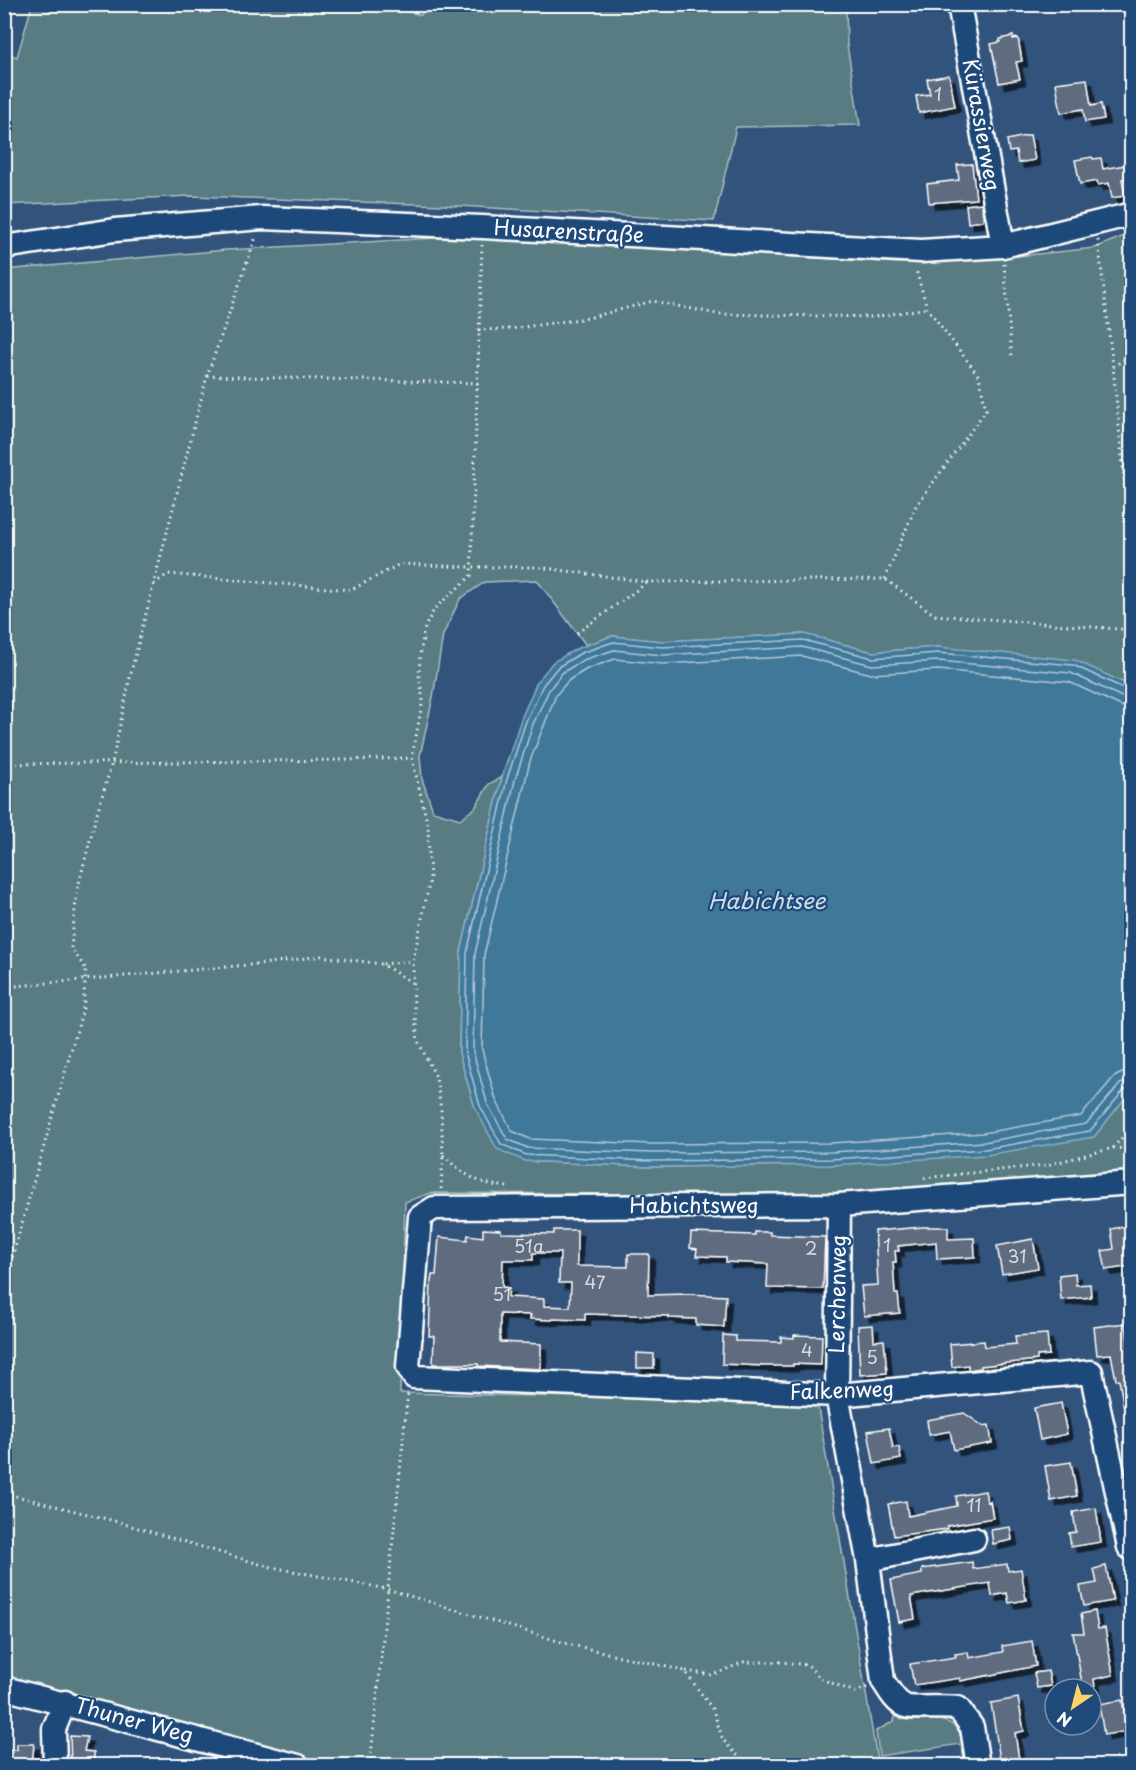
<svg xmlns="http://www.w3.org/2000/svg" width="1136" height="1770" font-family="'Playpen Sans',sans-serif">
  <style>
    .green { fill: #587c82; stroke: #acbec0; stroke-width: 1.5 }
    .water { fill: #3f789a; stroke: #8caec2; stroke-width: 1.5 }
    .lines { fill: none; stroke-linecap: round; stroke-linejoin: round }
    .shore { stroke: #b2c9d7; stroke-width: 1.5 }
    .building { fill: #5f6c7f; stroke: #fff; stroke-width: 1.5; fill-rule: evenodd; filter: url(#shadow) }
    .minor-casing { stroke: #fff; stroke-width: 27 }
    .path { stroke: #fff; stroke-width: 3; stroke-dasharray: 1.5 4.5; stroke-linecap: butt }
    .minor { stroke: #1f4a7a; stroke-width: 22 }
    .labels { text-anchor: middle; stroke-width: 4.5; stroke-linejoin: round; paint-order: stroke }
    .number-label { font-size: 18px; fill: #d7dadf }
    .street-label { font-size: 21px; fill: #fff; stroke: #1f4a7a }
    .water-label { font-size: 22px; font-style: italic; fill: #cfdde6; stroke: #1f4a7a }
  </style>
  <defs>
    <filter id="shadow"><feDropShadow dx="5.5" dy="5.5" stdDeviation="0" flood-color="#0009"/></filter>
  </defs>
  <rect width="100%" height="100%" fill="#32547c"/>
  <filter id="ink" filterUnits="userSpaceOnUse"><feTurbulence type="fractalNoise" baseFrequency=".0167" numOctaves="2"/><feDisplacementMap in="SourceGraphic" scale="12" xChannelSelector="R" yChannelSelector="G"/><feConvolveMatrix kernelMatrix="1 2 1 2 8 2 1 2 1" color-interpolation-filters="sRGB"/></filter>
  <g filter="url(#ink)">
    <path class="green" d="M391,5L392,7L421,15L426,4L490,5L494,14L502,9L503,4L846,5L847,45L860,125L736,127L714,221L442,205L190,196L5,205V53L17,57L32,5Z
      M1131,233V689L1130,686L938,647L873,652L804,634L662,641L612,636L586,645L537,580L485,582L460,599L443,635L433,697L420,756L422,779L433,811L460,819L475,808L489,784L502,777L461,952L459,1053L475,1108L525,1161L650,1167L832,1165L1093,1137L1131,1091V1174L839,1195L431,1193L405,1202L400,1393L817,1402L878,1765H305L5,1687L4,270L226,250L471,236L899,263L999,258L1095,248Z
      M895,1716C912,1722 948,1714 958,1730C961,1734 961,1740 962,1744L879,1756L876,1731L894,1721Z"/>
    <path class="water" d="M804,634L873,652L938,647L1075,660L1131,686V1091L1094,1137L986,1155L832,1165L650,1167L525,1161L497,1149L475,1108L459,1053L461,952L502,777L521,719L537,682L553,662L578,648L612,636L662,641Z"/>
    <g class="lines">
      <path class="shore" d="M1132,692L1073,665L938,653L873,658L803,640L662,647L613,642L581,653L558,667L543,685L526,721L507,779L467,953L465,1052L480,1106L501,1144L526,1155L650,1161L832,1159L985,1149L1090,1131L1124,1090L1132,1088
        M1132,699L1124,698L1071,673L938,661L872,665L802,647L662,655L614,650L583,660L562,673L549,690L533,724L515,780L475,954L473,1051L487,1103L507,1139L528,1148L650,1153L832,1152L984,1142L1086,1124L1120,1084L1132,1080
        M1132,708L1121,706L1069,682L938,670L871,674L802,656L663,664L615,659L587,669L569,680L556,695L530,761L484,955L482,1050L496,1100L512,1131L530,1139L650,1144L831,1143L983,1133L1081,1116L1114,1077L1122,1073L1132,1071"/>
    </g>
    <path class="building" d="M1013,36V39L1018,38L1022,61L1016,62L1020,79L999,83L991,44L1000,42V39Z
      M949,75L955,106L919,113L916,96L930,94L927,79Z
      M1087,79L1091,106L1101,104L1104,119L1085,122L1083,109L1061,113L1056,83Z
      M1030,135L1035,160L1018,163L1016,151L1009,152L1007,140Z
      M1092,157L1093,159L1101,158L1103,169L1131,164V178L1122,179L1125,196L1112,198L1109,183L1098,185L1097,181L1080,184L1075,160Z
      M972,164L976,199L929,203L927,184L959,180L957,165Z
      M982,203L983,221L968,223L966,205Z
      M1131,1225V1266L1106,1270L1102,1251L1114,1249L1111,1229Z
      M923,1227H948V1239L974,1238L975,1257L937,1259L936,1242L898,1246L899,1251H895L896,1262H893L895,1294H898L900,1313L864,1316L861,1286L878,1285L875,1231Z
      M483,1229L501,1230V1233L554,1234V1230H577V1266L628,1267V1254H649L648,1295L688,1294L726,1296L724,1327L696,1325V1319L669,1318V1316L585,1314V1320L553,1319L552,1320L530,1319L531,1315L500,1314V1342L541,1344V1369L478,1366V1364H433L434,1336H429L431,1282L432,1275H436L439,1237L467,1240L468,1235L483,1237ZM533,1253H560L559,1283H571L570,1307L544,1306V1299L508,1297L509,1288L502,1287L503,1260H533Z
      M755,1232H770V1235L825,1237L823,1289L767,1288L768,1264L726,1262V1257L696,1256L697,1249L690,1248L691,1233L755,1235Z
      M1033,1239L1038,1268L1002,1274L997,1246Z
      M1075,1273L1076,1285L1090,1284L1091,1297L1061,1300L1059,1275Z
      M1126,1323L1131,1368V1413H1125L1119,1380H1116L1111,1354L1097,1355L1094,1327Z
      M873,1325L874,1341L884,1340L887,1373L860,1375L858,1326Z
      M1047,1334L1049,1355L1037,1356V1360L981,1366V1368L968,1370V1365L952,1367L950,1344L984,1341L985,1347L1016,1344L1015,1336Z
      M723,1335L736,1336V1341L781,1342V1337L794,1338V1335L822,1336L821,1365L793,1364V1366H764L722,1364Z
      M637,1353L654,1354V1368H637Z
      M1061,1403L1067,1434L1040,1440L1034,1408Z
      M964,1413L983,1426L989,1425L992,1443L954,1450L950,1431L929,1435L927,1420Z
      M889,1428L893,1448L899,1447L901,1459L874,1464L868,1431Z
      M1071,1462L1077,1496L1051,1501L1045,1466Z
      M985,1491L987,1502L990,1501L993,1518L947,1526V1529L894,1536L888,1504L906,1501L908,1516L957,1506L956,1496Z
      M1096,1508L1101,1542L1071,1547L1069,1533L1076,1532L1073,1512Z
      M1010,1527L1012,1540L993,1544L991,1530Z
      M972,1562L973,1569L1007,1564L1008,1571L1021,1569L1026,1600L1009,1603L1007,1593L992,1596L990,1583L935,1592L911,1596L915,1619L899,1622L891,1580L922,1574V1569Z
      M1106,1566L1113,1601L1084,1606L1080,1586L1097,1583L1094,1569Z
      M1095,1611L1098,1629L1105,1628L1113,1675L1094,1679L1095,1689H1083L1073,1633H1084L1081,1614Z
      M1032,1641L1036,1666L960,1681V1678L914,1685L910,1664L956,1657L955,1654L968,1652L969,1658L1003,1652L1002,1646Z
      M1048,1671L1051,1686L1037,1688L1034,1673Z
      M1018,1698L1024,1731L1015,1733L1020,1766H1001L991,1703Z
      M1122,1700L1128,1731L1104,1735L1099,1704Z
      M70,1736L87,1737L84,1751L94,1752V1766H71Z
      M17,1744H34L32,1766H10V1750H17Z"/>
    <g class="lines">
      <g class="minor-casing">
        <path id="minor" d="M959,4L1003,246
          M4,247L115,230L262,218L482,227L921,251L1003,246L1132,214
          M1132,1183L839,1205L434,1208L420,1217L408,1367L414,1377L837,1395L1091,1372L1129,1547L1132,1546
          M839,1205L837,1395L868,1560L883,1681C889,1690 895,1702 905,1706C912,1709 945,1706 958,1708L972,1727L978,1766
          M868,1560L974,1539
          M4,1688L298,1766
          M55,1766L54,1729L65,1702"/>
      </g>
      <path class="path" d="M1098,240L1113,367L1132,557
        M1004,264L1012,358
        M478,330L510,329L588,318L653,301L717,314L874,317L927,308
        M1113,367L1132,354
        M207,376L478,383
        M885,579L916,506L986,410L979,376L927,308L916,270
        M154,584L168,574L351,590L400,564L470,567H538L648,582L885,579L935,615L1132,630
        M577,633L648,582
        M4,764L345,760L412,758
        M383,964L413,961
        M4,987L270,963L321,956L382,964L414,984
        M1113,1148L1132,1149
        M443,1155C465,1175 476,1184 507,1187
        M924,1178L1047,1165L1113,1148L1132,1126
        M441,1189L443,1155L441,1109L436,1077L418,1041L414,1009L413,961L430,880L428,826L412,758L423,699L419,676L420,655L425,627L435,608L471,576L482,245
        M4,1286L83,1009L86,969L71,948L77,891L97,813L112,763L132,668L207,376L256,237
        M4,1493L111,1520L266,1566L387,1589L568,1644L685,1671L713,1710L723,1740L739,1757L753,1766
        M686,1671L712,1675L744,1662H780L808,1665L821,1679L855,1692L868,1687
        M370,1766L408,1392"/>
      <use href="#minor" class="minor"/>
    </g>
  </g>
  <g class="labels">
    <g class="number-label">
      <text x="938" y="101">1</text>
      <text x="887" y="1252">1</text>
      <text x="529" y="1253">51a</text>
      <text x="811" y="1255">2</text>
      <text x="1017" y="1263">31</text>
      <text x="595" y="1289">47</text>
      <text x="502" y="1301">51</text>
      <text x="807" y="1357">4</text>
      <text x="872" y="1364">5</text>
      <text x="974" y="1512">11</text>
    </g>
    <g class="street-label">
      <text transform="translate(981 125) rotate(80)" y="7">Kürassierweg</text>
      <text transform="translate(569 232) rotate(3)" y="7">Husarenstraße</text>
      <text x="694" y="1213">Habichtsweg</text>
      <text transform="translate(838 1294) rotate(-89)" y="7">Lerchenweg</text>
      <text transform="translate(842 1391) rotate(-2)" y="7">Falkenweg</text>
      <text transform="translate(134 1721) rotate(15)" y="7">Thuner Weg</text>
    </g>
    <g class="water-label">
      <text x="767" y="909">Habichtsee</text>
    </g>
  </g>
  <rect width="1136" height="1770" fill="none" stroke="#1f4a7a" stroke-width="24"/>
  <rect x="12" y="12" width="1112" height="1746" fill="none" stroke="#fff" stroke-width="2" filter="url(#ink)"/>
  <g transform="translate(1073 1707) rotate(215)"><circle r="28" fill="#1f4a7a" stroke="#7992af" stroke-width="1.5"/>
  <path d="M0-4.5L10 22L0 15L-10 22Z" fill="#ffd166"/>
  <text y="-9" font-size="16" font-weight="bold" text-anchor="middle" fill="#ffffff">N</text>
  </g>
</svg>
